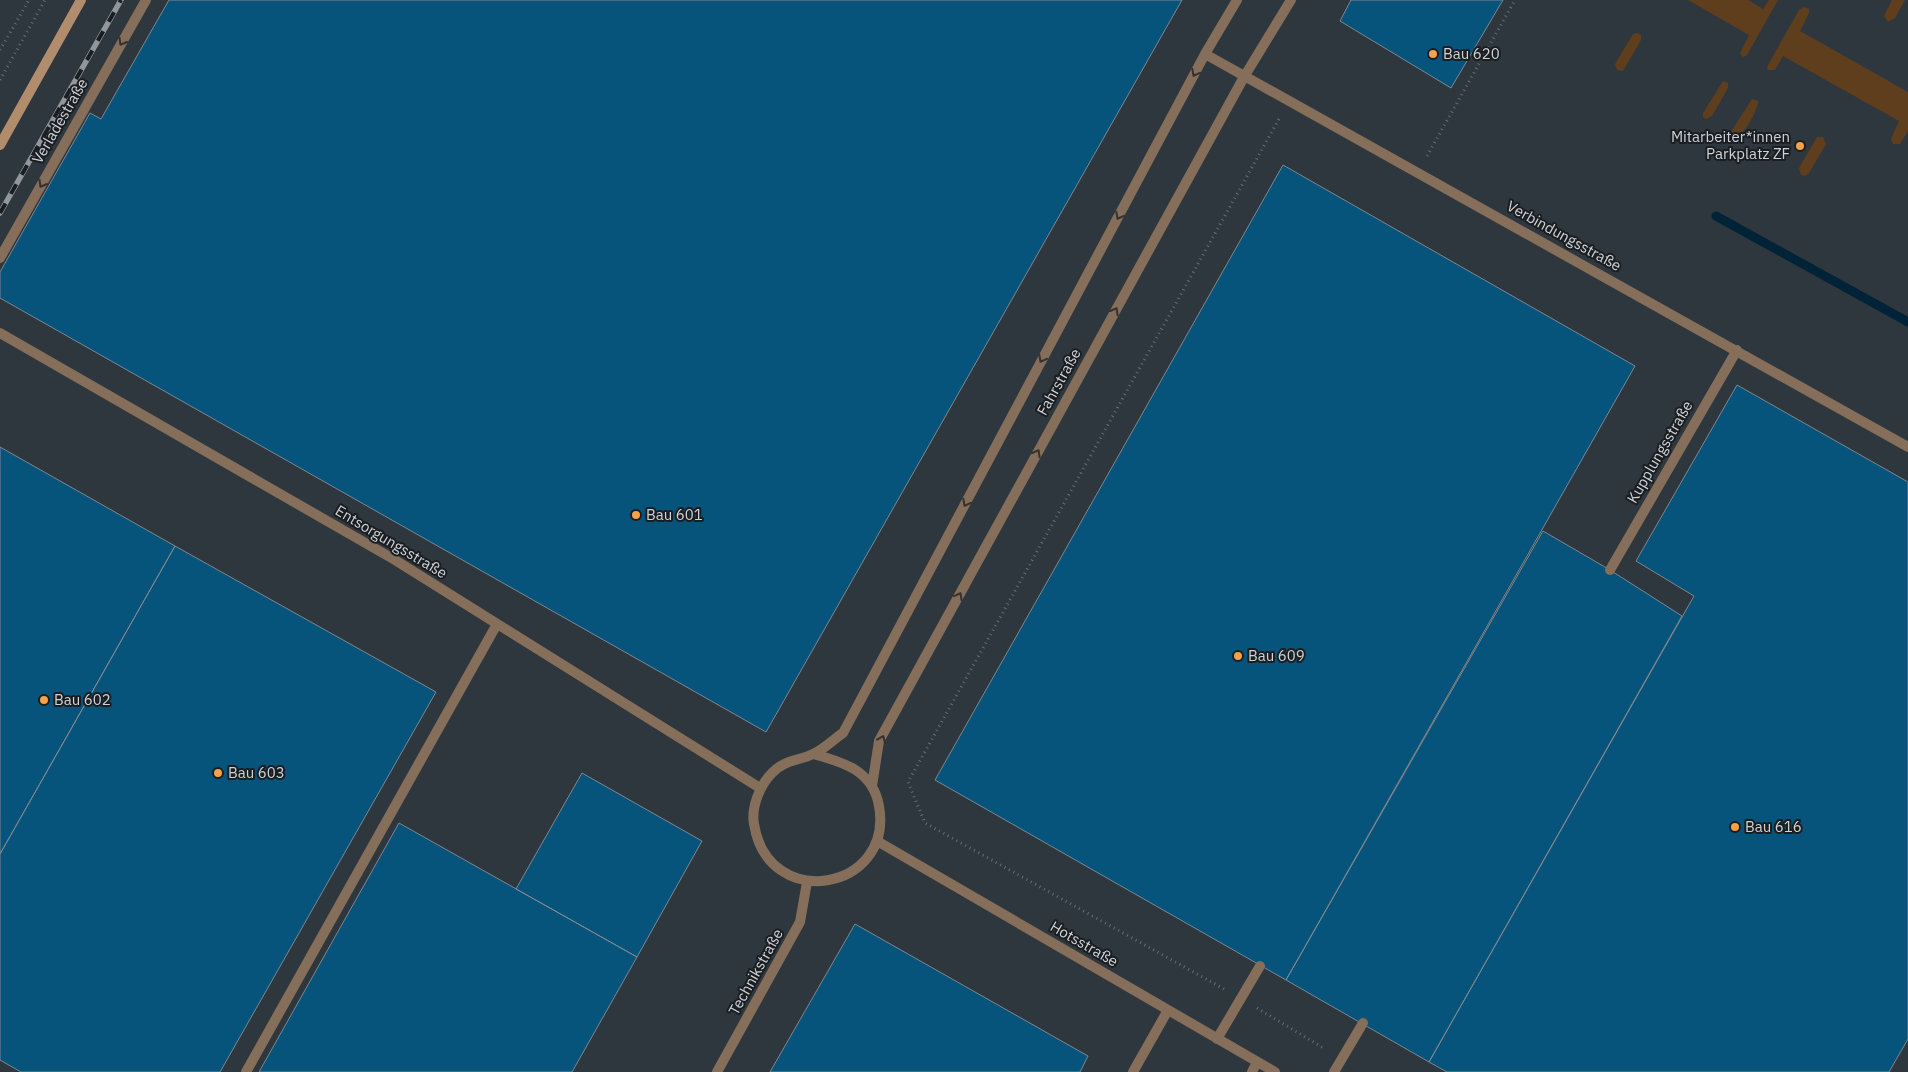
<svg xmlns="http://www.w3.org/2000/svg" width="1908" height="1072" font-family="'IBM Plex Sans',sans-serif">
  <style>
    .green { fill: #5f3e1d }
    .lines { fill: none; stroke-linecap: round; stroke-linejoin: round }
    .stream { stroke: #002338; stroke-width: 9 }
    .building { fill: #06537b; stroke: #7e8890 }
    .path { stroke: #666d73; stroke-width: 3; stroke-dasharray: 1 4; stroke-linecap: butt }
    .lane { stroke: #856e5a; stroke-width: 10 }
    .secondary { stroke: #b28d6d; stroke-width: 10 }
    .rail-casing { stroke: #91979c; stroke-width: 5.5 }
    .rail { stroke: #1a1e21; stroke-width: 4; stroke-dasharray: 11; stroke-linecap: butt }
    .oneway { stroke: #35322f }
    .poi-dot { fill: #f7a149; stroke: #1a1e21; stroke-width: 2 }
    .labels { text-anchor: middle; stroke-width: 4; stroke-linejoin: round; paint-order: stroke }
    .poi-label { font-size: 15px; fill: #ced3d7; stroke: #1a1e21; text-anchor: start }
    .street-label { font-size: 15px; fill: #ced3d7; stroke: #1a1e21 }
  </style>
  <rect width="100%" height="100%" fill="#2e373e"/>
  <path class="green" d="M1688,0H1748L1763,9L1769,0H1778L1747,55L1743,57L1740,53L1749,35Z
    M1892,0H1905L1895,18L1888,22L1884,16Z
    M1804,7L1809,9V13L1800,31L1908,92V131L1900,144H1893L1891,139L1899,121L1783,56L1775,70H1767L1768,65L1799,10Z
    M1637,33L1641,35V40L1623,71L1617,70L1615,64L1633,34Z
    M1723,81L1728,83V88L1712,116L1706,119L1703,117V113Z
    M1752,99L1758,101C1758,110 1744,136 1735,137L1732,135V130Z
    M1817,137H1823L1826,144L1809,173L1805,176L1801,175L1799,168Z"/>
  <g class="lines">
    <path class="stream" d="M1716,216L1908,322"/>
  </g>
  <path class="building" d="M169,0H1182L766,732L0,298V272L90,113L101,119Z
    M1351,0H1503L1451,88L1340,21Z
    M1283,165L1635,366L1286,980L935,780Z
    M1737,385L1908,482V1039L1889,1072H1447L1429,1062L1694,596L1636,561Z
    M0,447L175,546L0,854Z
    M1543,531L1610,570L1682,616L1429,1062L1286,980Z
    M175,546L436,692L220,1072H21L0,1060V854Z
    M582,773L702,841L637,957L516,889Z
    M399,823L637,957L572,1072H259Z
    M855,924L1088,1056L1080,1072H770Z"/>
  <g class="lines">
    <path class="path" d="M0,50L29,0
      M0,80L45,0
      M1427,156L1515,0
      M1224,989L925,823L908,782L1279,119
      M1257,1008L1325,1049"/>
    <path class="lane" d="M1205,54L1908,447
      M0,258L146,0
      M0,333L395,560L760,788
      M1610,570L1737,350
      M813,754C844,762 873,771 879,806C894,891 768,913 754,824C751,807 760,785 772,773C784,760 798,761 813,754C823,750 834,739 843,733L1205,54L1237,0
      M872,786L879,741L1244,77L1291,0
      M877,841L1275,1072
      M1217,1039L1260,966
      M246,1072L497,624
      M717,1072L800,922L807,882
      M1133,1072L1168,1010
      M1252,1072L1257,1062
      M1334,1072L1363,1023"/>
    <path class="secondary" d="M0,145L81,0"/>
    <g class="rail-casing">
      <path id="rail" d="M0,213L121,0"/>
    </g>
    <use href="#rail" class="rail"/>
  </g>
  <defs><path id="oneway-chevron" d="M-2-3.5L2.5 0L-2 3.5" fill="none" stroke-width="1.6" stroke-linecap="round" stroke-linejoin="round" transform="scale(1.25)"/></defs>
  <g class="oneway">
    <use href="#oneway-chevron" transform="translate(122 42) rotate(120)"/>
    <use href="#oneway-chevron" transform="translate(1195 73) rotate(118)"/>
    <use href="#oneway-chevron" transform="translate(42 184) rotate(120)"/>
    <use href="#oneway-chevron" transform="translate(1119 216) rotate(118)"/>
    <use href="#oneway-chevron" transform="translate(1115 311) rotate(-61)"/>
    <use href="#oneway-chevron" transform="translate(1042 359) rotate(118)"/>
    <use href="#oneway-chevron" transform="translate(1037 453) rotate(-61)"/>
    <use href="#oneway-chevron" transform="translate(966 503) rotate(118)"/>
    <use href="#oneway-chevron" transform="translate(959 596) rotate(-61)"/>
    <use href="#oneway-chevron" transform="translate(882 739) rotate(-67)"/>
  </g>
  <g class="poi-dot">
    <circle cx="1433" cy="54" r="5"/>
    <circle cx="1800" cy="146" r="5"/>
    <circle cx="636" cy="515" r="5"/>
    <circle cx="1238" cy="656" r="5"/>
    <circle cx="44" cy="700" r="5"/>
    <circle cx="218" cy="773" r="5"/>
    <circle cx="1735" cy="827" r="5"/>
  </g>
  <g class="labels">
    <g class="poi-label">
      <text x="1443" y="59">Bau 620</text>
      <text x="1790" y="142" text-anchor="end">Mitarbeiter*innen<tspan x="1790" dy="17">Parkplatz ZF</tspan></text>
      <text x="646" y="520">Bau 601</text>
      <text x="1248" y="661">Bau 609</text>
      <text x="54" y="705">Bau 602</text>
      <text x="228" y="778">Bau 603</text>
      <text x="1745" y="832">Bau 616</text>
    </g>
    <g class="street-label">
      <text transform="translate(60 121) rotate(-60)" y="5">Verladestraße</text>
      <text transform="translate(1564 236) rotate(29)" y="5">Verbindungsstraße</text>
      <text transform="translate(1059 382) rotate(-61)" y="5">Fahrstraße</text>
      <text transform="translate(1660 452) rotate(-60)" y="5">Kupplungsstraße</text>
      <text transform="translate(391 542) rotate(31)" y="5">Entsorgungsstraße</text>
      <text transform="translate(1084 944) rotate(30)" y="5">Hotsstraße</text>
      <text transform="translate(756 972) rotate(-61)" y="5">Technikstraße</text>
    </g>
  </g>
</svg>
